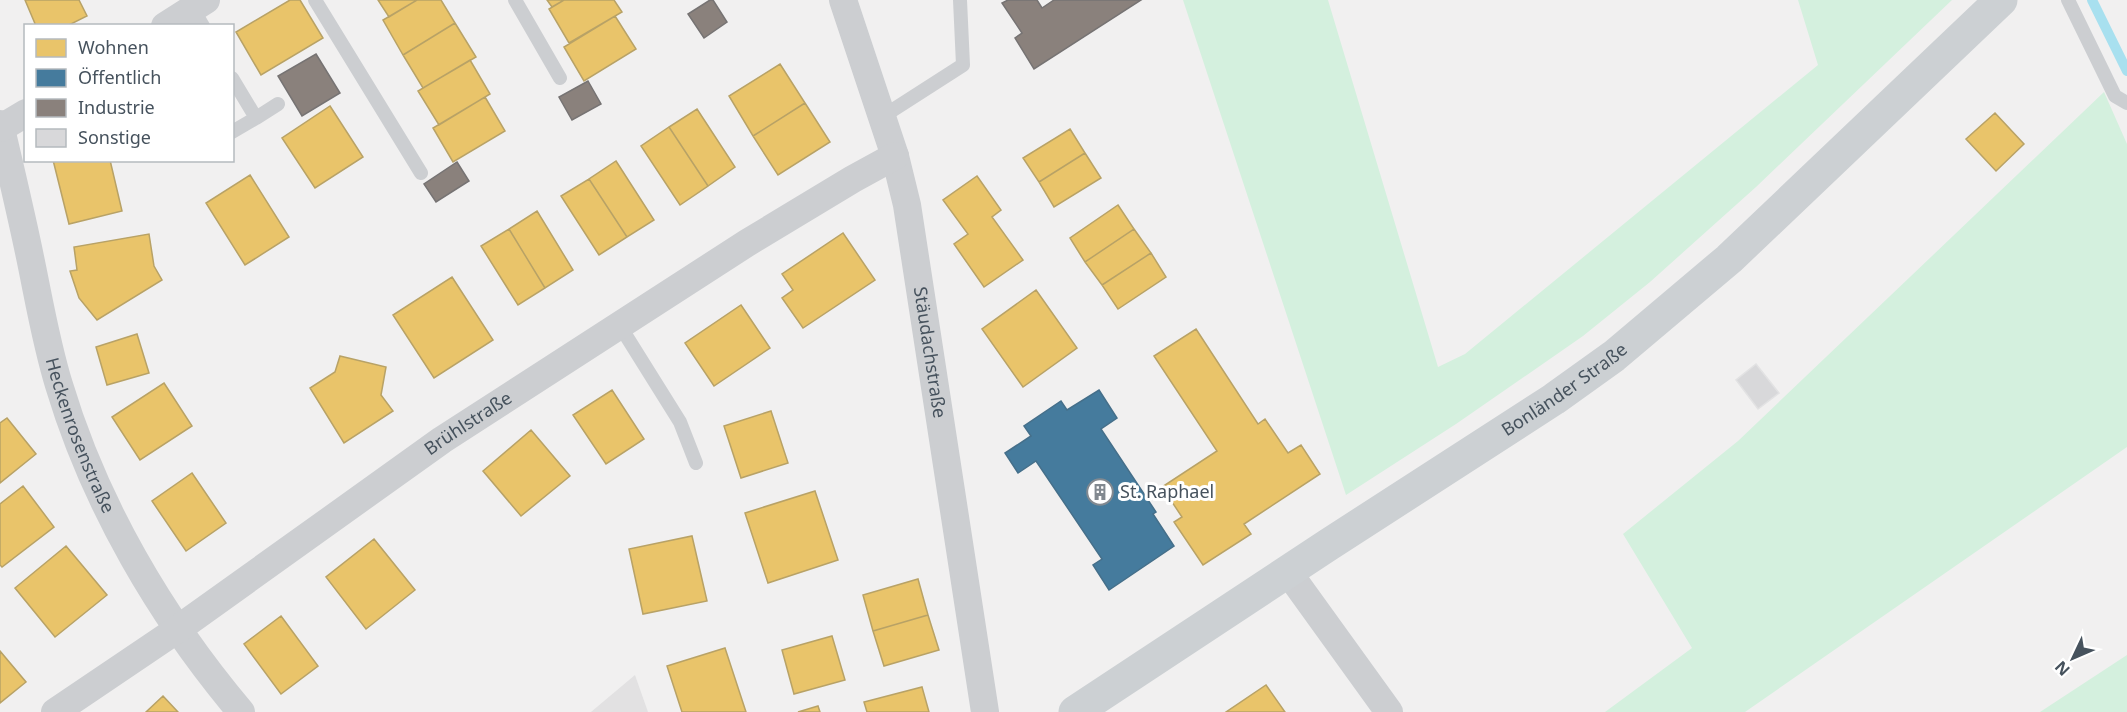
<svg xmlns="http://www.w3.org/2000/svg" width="2127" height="712" font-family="'Noto Sans',sans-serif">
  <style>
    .education { fill: #e2e1e2 }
    .green { fill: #d4f0de }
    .homes { fill: #e9c46a; stroke: #b8a266; stroke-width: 1.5 }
    .public { fill: #457b9d; stroke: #456f8a; stroke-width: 1.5 }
    .industry { fill: #8a817c; stroke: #767373; stroke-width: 1.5 }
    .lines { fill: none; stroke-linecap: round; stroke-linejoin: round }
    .stream { stroke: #a8e0ef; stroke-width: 10 }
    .building { fill: #d8d8da; stroke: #e2e2e3; stroke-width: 1.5 }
    .lane { stroke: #ccced1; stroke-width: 14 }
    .street { stroke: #ccced1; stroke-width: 28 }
    .secondary { stroke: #ccd0d3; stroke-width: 33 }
    .labels { text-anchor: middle; stroke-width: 6; stroke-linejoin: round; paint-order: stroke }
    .street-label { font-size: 18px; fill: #46525d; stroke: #fff }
    .poi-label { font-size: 18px; fill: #46525d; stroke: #fff; text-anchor: start }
  </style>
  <rect width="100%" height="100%" fill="#f1f0f0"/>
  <path class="education" d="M635,675L648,712H591Z"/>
  <path class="green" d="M1183,0H1328L1438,367L1465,354L1818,65L1798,0H1952L1756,187L1650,282L1583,336L1456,424L1346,495Z
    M2104,92L2127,144V447L1745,712H1605L1692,648L1623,534L1738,441Z
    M2127,655V712H2040Z"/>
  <path class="homes" d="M25,0H79L87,16L67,26H36Z
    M290,0H300L323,38L261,75L236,32Z
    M378,0H417L389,17Z
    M417,0H441L455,23L403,55L383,20Z
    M547,0H564L552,7Z
    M564,0H614L622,12L569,43L549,9Z
    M615,16L636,49L584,81L564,47Z
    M455,23L476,57L423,88L403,55Z
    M470,60L490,94L439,125L418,91Z
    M780,64L805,103L753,136L729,96Z
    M485,97L505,131L453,162L433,128Z
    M805,103L830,142L778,175L753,136Z
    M330,106L363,157L315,188L282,138Z
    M697,109L735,167L708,186L669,127Z
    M1995,113L2024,144L1996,171L1966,139Z
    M669,127L708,186L680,205L641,146Z
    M1070,129L1085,153L1039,182L1023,158Z
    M1085,153L1101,178L1054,207L1039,182Z
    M53,160H110L122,211L69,224Z
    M616,161L654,220L627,237L589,179Z
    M250,175L289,237L245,265L206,203Z
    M977,176L1001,210L992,217L1023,260L984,287L954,244L968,234L943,200Z
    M589,179L627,237L599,255L561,196Z
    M1118,205L1134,229L1085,262L1070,238Z
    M537,211L573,270L545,288L509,229Z
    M509,229L545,288L518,305L481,246Z
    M1134,229L1151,253L1102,285L1085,262Z
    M843,233L875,280L803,328L782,298L793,290L782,274Z
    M149,234L154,266L162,280L97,320L79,298L70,271L77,270L74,247Z
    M1151,253L1166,277L1118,309L1102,285Z
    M452,277L493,340L434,378L393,315Z
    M1036,290L1077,348L1023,387L982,329Z
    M741,305L770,348L714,386L685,343Z
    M1196,329L1258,424L1265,419L1288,453L1301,445L1320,474L1244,524L1251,534L1203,565L1174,522L1182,517L1162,487L1217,451L1154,356Z
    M137,334L149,373L107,385L96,347Z
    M340,356L386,367L381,395L393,411L344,443L310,388L335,372Z
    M164,383L192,426L140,460L112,417Z
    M612,390L644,439L606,464L573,415Z
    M771,411L788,463L741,478L724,426Z
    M7,418L36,454L0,483V423Z
    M531,430L570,476L521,516L483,471Z
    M192,473L226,523L186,551L152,501Z
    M23,486L54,527L2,567L0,565V504Z
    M815,491L838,560L768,583L745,513Z
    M692,536L707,601L643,614L629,549Z
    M374,539L415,590L366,629L326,577Z
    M66,546L107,595L55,637L15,588Z
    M918,579L928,615L873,631L863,595Z
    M928,615L939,650L884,666L873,631Z
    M281,616L318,666L281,694L244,644Z
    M832,636L845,680L794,694L782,650Z
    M725,648L746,712H682L667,666Z
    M0,651L26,682L0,703Z
    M1266,685L1285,712H1226Z
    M922,687L929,712H867L864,702Z
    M163,696L178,712H146Z
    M818,706L820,712H798Z"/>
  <path class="public" d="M1099,390L1117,418L1101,429L1156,512L1153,514L1174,546L1109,590L1093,565L1102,559L1036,461L1018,473L1005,453L1031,436L1024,426L1061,401L1067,410Z"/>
  <path class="industry" d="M710,0H713L727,22L704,38L688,14Z
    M1008,0H1037L1042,8L1054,0H1141L1034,69L1015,38L1022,33L1002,3Z
    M316,54L340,93L302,116L278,76Z
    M588,81L601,104L572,120L559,97Z
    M457,162L469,181L436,202L424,184Z"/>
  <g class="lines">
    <path class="stream" d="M2092,0L2127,71"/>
  </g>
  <path class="building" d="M1756,364L1779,393L1758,409L1736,380Z"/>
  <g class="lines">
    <path class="lane" d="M315,0L421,173
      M515,0L560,78
      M2068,0L2115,96L2127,103
      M193,9L203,26
      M232,78L256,118L232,132
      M882,117L963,65L960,0
      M256,118L278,104
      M620,326L680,422L696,463"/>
    <g class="street">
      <path id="s1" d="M843,0L895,156L907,205L985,712"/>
      <path d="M165,26L206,0"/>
      <path id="s2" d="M0,124C10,168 21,213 30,257C39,300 46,343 59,385C95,505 161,617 241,712"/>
      <path d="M1,128L26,113"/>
      <path d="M1288,572L1389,712"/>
      <path id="s3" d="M55,712L178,629L442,440L747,243L853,179L895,156"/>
    </g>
    <path class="secondary" id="s4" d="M1075,712L1328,545L1554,399L1614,356L1729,259L2001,0"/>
  </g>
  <defs>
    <g id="building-ring" transform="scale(1.35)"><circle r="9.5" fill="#fff" stroke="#828990" stroke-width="1.5"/><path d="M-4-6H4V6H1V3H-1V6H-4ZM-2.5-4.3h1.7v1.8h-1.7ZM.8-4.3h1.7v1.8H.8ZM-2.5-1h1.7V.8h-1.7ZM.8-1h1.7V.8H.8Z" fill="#828990"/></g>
  </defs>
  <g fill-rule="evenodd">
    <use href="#building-ring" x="1100" y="492"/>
  </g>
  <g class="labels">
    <g class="street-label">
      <text dy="6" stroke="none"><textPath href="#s1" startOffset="364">Stäudachstraße</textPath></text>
      <text dy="6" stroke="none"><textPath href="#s4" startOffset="586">Bonländer Straße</textPath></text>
      <text dy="6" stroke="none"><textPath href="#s3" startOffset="504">Brühlstraße</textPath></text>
      <text dy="6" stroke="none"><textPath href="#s2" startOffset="322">Heckenrosenstraße</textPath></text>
    </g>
    <g class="poi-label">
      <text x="1120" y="498">St. Raphael</text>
    </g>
  </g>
  <rect x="24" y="24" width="210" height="138" fill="#ffffff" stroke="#b5babe" stroke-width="1.5"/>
  <rect x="36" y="39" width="30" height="18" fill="#e9c46a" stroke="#b5babe" stroke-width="1.5"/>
  <text x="78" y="54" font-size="18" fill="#46525d">Wohnen</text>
  <rect x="36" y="69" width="30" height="18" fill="#457b9d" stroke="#b5babe" stroke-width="1.5"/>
  <text x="78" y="84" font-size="18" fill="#46525d">Öffentlich</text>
  <rect x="36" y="99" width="30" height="18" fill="#8a817c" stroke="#b5babe" stroke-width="1.5"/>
  <text x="78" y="114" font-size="18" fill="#46525d">Industrie</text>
  <rect x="36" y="129" width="30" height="18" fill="#d8d8da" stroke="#b5babe" stroke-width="1.5"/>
  <text x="78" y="144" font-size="18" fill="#46525d">Sonstige</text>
  <g transform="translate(2073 658) rotate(226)" stroke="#ffffff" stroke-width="4.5" paint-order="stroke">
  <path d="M0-4.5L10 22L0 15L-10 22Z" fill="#46525d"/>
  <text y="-9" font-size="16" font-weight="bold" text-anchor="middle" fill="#46525d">N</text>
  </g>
</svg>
